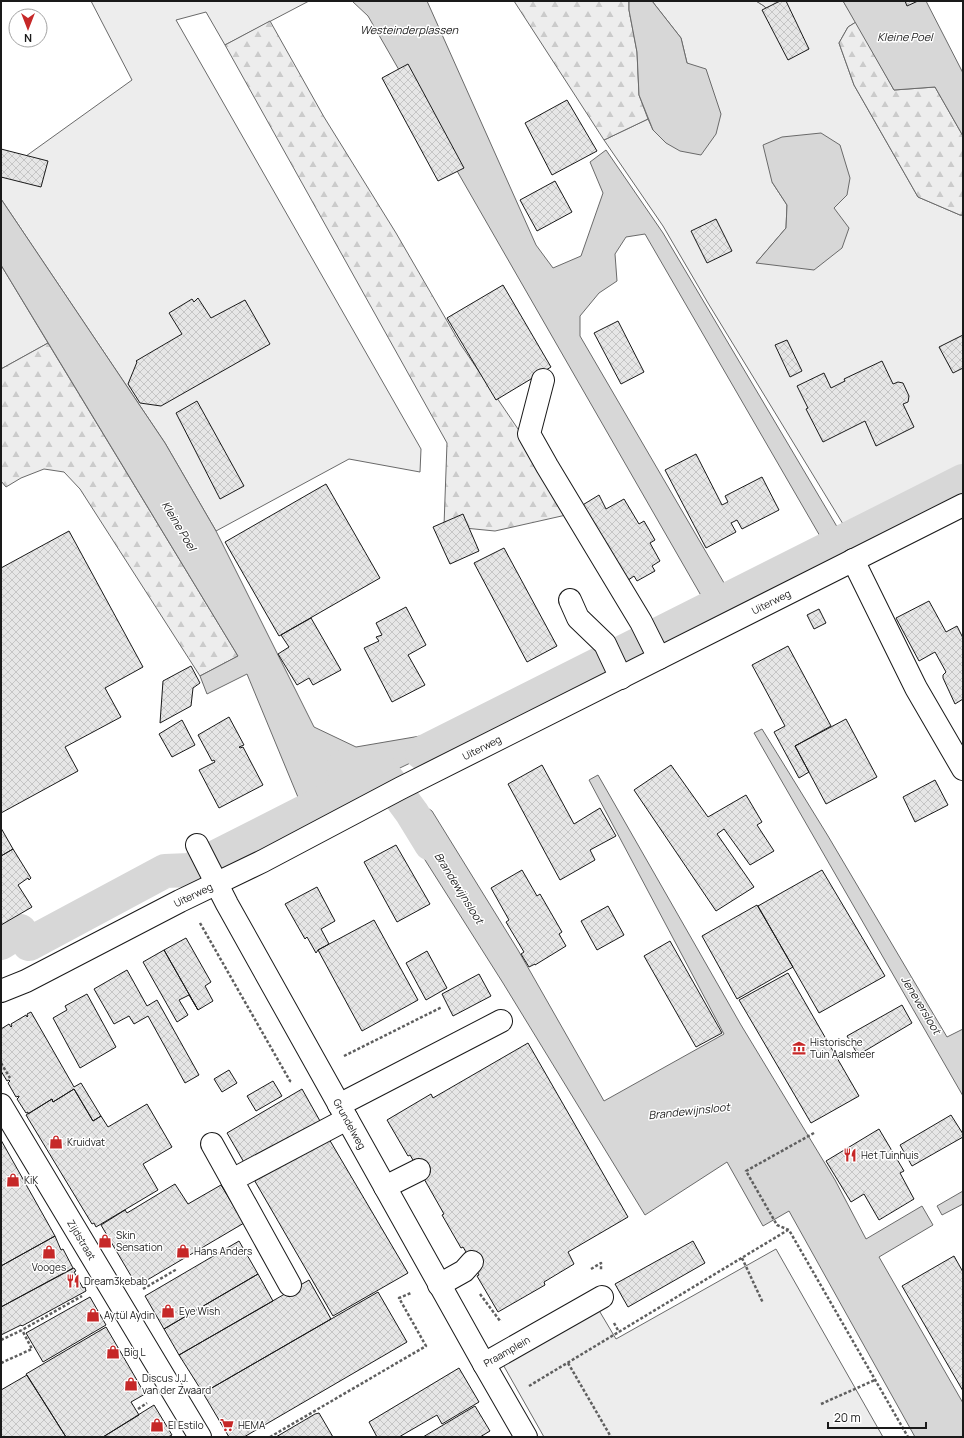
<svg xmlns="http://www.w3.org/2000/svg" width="964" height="1438" font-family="Manrope,sans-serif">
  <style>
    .built { fill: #ededed; stroke: #6a6a6a; fill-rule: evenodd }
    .forest { fill: url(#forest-firs); stroke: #6a6a6a }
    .water { fill: #d7d7d7; stroke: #6a6a6a }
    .pier { fill: #fff; stroke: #6a6a6a }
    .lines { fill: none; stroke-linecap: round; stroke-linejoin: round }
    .canal { stroke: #d7d7d7; stroke-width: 34 }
    .building { fill: url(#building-cross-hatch); stroke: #1a1a1a }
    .minor-casing { stroke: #1a1a1a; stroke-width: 24 }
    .path { stroke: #5f5f5f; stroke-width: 2.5; stroke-dasharray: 3 2; stroke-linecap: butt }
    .minor { stroke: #fff; stroke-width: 22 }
    .labels { text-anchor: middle; stroke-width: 3; stroke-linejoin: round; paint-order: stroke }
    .street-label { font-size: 10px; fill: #1a1a1a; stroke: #fff }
    .poi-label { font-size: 10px; fill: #1a1a1a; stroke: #fff; text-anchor: start }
    .water-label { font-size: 11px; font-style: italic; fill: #1a1a1a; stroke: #fff }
  </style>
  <defs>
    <pattern id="forest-firs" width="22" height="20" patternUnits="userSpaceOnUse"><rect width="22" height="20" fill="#ededed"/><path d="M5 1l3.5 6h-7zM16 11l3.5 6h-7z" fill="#cbcbcb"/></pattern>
    <pattern id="building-cross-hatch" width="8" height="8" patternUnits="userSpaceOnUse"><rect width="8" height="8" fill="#e6e6e6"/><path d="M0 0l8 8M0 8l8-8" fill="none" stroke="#c5c5c5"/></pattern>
  </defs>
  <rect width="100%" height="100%" fill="#fff"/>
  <path class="built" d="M91,1H309L225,45L206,12L176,20L421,449L420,472L349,459L216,531L165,443L1,199V174L132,80Z
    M652,1H756L764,6L796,41L782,1H843L856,22L848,27L839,43L854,85L918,197L960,215H963V489L854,542L708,303L663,226L604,140L648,119L653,130L687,63L681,38ZM772,182L847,195L834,208L756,263L786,228L787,205Z
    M1,265L48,343L1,369Z
    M776,1249L883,1437H544L501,1361L597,1307L616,1339Z"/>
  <path class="forest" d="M514,1H629V10L637,52L639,95L648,119L604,140Z
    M756,1H782L797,42L764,6Z
    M270,21L324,117L396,233L461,345L575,513L495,531L444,526L447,443L225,45Z
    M856,22L894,90L935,87L963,136V215H960L918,197L854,85L839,43L848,27Z
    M48,343L238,656L200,676L80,489L64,472L44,469L21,478L6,487L1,481V369Z"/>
  <path class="water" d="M352,1H427L536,245L553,268L581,256L603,193L590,162L606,150L663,233L839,530L824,543L645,234L626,237L615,254L617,281L599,293L580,316V336L727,588L703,599L368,16Z
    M629,1H652L681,38L687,63L706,69L721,114L716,134L701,155L680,151L666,143L653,130L639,95L637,52L629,10Z
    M843,1H926L963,73V136L935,87L894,90Z
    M821,133L840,145L850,178L847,195L834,208L849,228L842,248L814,270L756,263L786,228L787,205L772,182L763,145L782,137Z
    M1,199L165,443L216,531L314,727L356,747L426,735L458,718L466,736L340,797L300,802L247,674L207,694L200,676L238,656L1,265Z
    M762,729L828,836L947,1037L963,1029V1096L754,733Z
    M598,775L741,1025L835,1180L866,1239L922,1206L933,1225L879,1257L963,1403V1437H915L789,1211L763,1226L727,1162L645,1215L503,983L394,811L417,801L432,811L518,950L604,1101L724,1034L589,780Z
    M963,1191V1204L942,1215L937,1206Z"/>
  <path class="pier" d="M412,801L414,804L395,813L392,810Z"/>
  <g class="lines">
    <path class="canal" d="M422,753L963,481
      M343,767L376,764L412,813L431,844
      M1,943L20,931L29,944L165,871L190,870L373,777"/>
  </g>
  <path class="building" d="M780,1H786L809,49L788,60L762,10Z
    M905,1H918L907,6Z
    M408,64L464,168L438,181L382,78Z
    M567,100L597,151L552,175L525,123Z
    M1,149L48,161L41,187L1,177Z
    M555,181L572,212L537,231L520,200Z
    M716,219L732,251L707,263L691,231Z
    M503,285L551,367L496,400L447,318Z
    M198,298L211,318L245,300L270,344L161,406L140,403L128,384L137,362L136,361L182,334L169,313L192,299L194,302Z
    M618,321L644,372L621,384L594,333Z
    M963,335V368L953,373L939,347Z
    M787,340L802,371L790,377L775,345Z
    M882,361L893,384L898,382L903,383L909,396L908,402L903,404L914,427L876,446L865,421L823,442L806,409L808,408L797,386L824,373L831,388L845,381L844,379Z
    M197,401L244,486L220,499L176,413Z
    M696,454L722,505L728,502L725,496L762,477L779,510L742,529L737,520L731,523L736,532L706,548L665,470Z
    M326,484L380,578L279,636L225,542Z
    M599,495L606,509L624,499L639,524L644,521L655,540L650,543L660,561L652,566L655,571L637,581L634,576L627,581L581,506Z
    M463,514L479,551L450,564L433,527Z
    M69,531L143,667L105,688L121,717L65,747L78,771L1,813V568Z
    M504,548L557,646L527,662L474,563Z
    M929,601L946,632L957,626L963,638V699L955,704L943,678V675L946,672L935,652L919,661L896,618Z
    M406,607L426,645L408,655L425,685L392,702L364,648L379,641L376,637L382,635L376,623Z
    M819,609L826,623L814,629L807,615Z
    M311,618L341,670L313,685L309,678L297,685L278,654L289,647L281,635Z
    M788,646L831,726L795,746L809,772L799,778L774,732L785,726L752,665Z
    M191,666L200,683L193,688L191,706L160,723L163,681Z
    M229,717L244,745L239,747L240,748L243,747L263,785L219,808L199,770L215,762L214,760L212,761L198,735Z
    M846,719L877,777L826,804L795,746Z
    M182,720L195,745L172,757L159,734Z
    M542,765L574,824L600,808L616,836L590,850L595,860L560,880L508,784Z
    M671,765L708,817L746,795L762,822L757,825L774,851L750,865L724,829L717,834L754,887L716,911L634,790Z
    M935,780L948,805L915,822L903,797Z
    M1,828L13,849L1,856Z
    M396,845L430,904L397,922L364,862Z
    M13,849L31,878L29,880L28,878L18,885L32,907L1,925V856Z
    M522,870L537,896L540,894L562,932L559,934L566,946L535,965V964L529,967L521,954L524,952L506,922L509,920L491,888Z
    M822,870L885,976L819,1013L758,906Z
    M317,887L335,921L321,929L329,944L318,950L316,953L307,937L305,939L285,904Z
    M757,905L793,967L737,999L702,936Z
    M608,906L624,935L597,950L581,921Z
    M374,920L418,1000L362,1031L318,950Z
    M186,938L211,982L205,986L213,1001L198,1010L164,950Z
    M670,941L722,1033L696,1047L644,956Z
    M164,950L198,1010L189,995L179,1000L188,1015L177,1022L143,962Z
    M427,951L447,988L426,1000L406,963Z
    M127,970L147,1006L157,1000L199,1075L185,1083L148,1016L134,1024L129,1016L114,1024L94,989Z
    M788,973L859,1096L811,1123L739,1000Z
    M479,974L491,996L453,1016L442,994Z
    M87,994L116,1047L80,1068L53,1018L67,1010L65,1006Z
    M902,1005L912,1023L858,1055L847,1036Z
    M31,1012L74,1087L81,1083L101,1116L93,1121L74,1089L53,1102L52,1099L28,1114V1112L26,1113L17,1099L19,1097V1096L16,1097L8,1083L10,1081L9,1080L7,1081L1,1071V1029L9,1024L11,1027L12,1026L11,1024L26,1015L27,1017L28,1016L27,1014Z
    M528,1043L628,1217L568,1252L574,1264L544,1282L545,1285L498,1312L477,1276L479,1275L472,1262L463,1247L461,1248L442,1215L444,1214L419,1170L410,1155L408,1156L387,1120L431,1094L433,1098Z
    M229,1070L237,1083L222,1092L214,1079Z
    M273,1081L282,1096L256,1111L247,1096Z
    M74,1089L93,1121L101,1116L108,1127L147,1104L172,1147L143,1164L158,1190L96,1227L94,1223L92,1224L26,1115L52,1099L53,1102Z
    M302,1089L320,1121L319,1122L408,1273L333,1316L227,1133Z
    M951,1115L963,1134V1137L912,1166L900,1145Z
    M879,1129L904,1171L900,1173L914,1199L879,1220L864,1194L851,1202L826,1161Z
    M1,1140L55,1236L1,1266V1267Z
    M175,1184L188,1204L221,1185L244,1223L137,1286L101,1225L125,1210L127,1213Z
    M55,1236L61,1250L63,1249L73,1268L1,1307V1266Z
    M239,1241L258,1274L164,1329L145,1296Z
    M693,1241L705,1263L628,1307L615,1284Z
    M954,1256L963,1272V1391L902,1286Z
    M74,1268L76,1271L74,1272L83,1288L85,1287L86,1291L22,1326L21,1325L1,1335V1307Z
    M258,1274L273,1301L179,1355L164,1329Z
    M309,1280L331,1319L203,1393L179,1355Z
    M378,1292L407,1342L244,1437H229L203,1393Z
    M90,1297L106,1325L43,1362L26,1333Z
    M106,1327L145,1394L131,1402L139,1415L103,1437H66L26,1374Z
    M459,1368L479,1402L442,1424L437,1415L399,1437H377L369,1422Z
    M27,1375L66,1437H1V1390Z
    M154,1405L172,1435L168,1437H103Z
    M475,1406L490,1431L480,1437H423Z
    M319,1413L333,1437H276L315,1414Z"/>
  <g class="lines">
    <g class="minor-casing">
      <g id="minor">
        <path d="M543,380L529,434L547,466L641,622L659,658"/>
        <path d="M853,560L916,688L963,769"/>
        <path d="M570,600L578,618L605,644L621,678"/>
        <path id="s1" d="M197,845L227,904L484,1364L526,1437"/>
        <path id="s2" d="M1,991L26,981L180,901L263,861L401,788L963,505"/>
        <path id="s3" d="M1,1105L200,1437"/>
        <path d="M339,1105L501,1021"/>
        <path d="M212,1144L232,1180"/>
        <path d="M385,1187L419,1170"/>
        <path d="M290,1285L232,1180L347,1119"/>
        <path d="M439,1285L464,1271L472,1262"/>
        <path id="s4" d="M484,1364L602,1297"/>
      </g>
    </g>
    <path class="path" d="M200,923L290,1081L293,1082
      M344,1056L442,1007
      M1,1063L10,1078
      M814,1133L746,1171L777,1225L789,1230L908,1437
      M742,1258L763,1303
      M591,1269L601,1263V1270
      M143,1289L177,1269
      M480,1294L500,1321L501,1320
      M614,1323L619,1332
      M1,1340L22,1330L82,1296
      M1,1363L32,1349L22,1330
      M568,1363L611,1437
      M529,1386L788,1230
      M821,1404L875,1380
      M138,1409L147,1403
      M270,1437L426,1346L399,1298L411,1293"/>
    <use href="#minor" class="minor"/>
  </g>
  <defs>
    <g id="museum-bare" transform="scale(1.08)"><path d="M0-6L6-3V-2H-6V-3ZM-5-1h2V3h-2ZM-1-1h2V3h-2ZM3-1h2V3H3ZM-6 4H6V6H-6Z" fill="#c62828" stroke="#fff" stroke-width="2.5" paint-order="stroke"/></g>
    <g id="shop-bare" transform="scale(1.08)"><path d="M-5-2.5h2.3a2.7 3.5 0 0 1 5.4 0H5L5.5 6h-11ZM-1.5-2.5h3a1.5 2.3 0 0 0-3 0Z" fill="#c62828" stroke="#fff" stroke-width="2.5" paint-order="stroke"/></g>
    <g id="restaurant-bare" transform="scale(1.08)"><path d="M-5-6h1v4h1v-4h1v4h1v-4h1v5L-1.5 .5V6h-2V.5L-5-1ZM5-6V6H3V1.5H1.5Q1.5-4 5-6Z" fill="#c62828" stroke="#fff" stroke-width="2.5" paint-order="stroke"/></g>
    <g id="supermarket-bare" transform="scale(1.08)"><path d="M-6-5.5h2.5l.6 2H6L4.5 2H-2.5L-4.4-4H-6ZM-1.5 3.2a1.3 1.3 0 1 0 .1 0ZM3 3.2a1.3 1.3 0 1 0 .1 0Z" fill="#c62828" stroke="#fff" stroke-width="2.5" paint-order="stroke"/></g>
  </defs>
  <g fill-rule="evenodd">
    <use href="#museum-bare" x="799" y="1048"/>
    <use href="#shop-bare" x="56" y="1142"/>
    <use href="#restaurant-bare" x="850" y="1155"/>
    <use href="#shop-bare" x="13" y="1180"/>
    <use href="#shop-bare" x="105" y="1241"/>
    <use href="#shop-bare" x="183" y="1251"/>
    <use href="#shop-bare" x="49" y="1252"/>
    <use href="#restaurant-bare" x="73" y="1281"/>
    <use href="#shop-bare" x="168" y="1311"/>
    <use href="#shop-bare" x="93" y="1315"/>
    <use href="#shop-bare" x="113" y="1352"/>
    <use href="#shop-bare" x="131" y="1384"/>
    <use href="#shop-bare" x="157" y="1425"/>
    <use href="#supermarket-bare" x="227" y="1425"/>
  </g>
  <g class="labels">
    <g class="street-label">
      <text dy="4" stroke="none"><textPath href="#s2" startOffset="863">Uiterweg</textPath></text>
      <text dy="4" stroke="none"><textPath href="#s2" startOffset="539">Uiterweg</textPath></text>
      <text dy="4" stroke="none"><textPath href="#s2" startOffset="215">Uiterweg</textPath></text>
      <text dy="4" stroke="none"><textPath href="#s1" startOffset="318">Grundelweg</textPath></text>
      <text dy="4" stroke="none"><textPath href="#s3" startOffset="157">Zijdstraat</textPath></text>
      <text dy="4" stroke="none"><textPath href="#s4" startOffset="26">Praamplein</textPath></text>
    </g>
    <g class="poi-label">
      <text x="810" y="1046">Historische<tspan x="810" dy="12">Tuin Aalsmeer</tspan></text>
      <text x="67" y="1146">Kruidvat</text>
      <text x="861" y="1159">Het Tuinhuis</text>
      <text x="24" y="1184">KiK</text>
      <text x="116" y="1239">Skin<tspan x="116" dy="12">Sensation</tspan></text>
      <text x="194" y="1255">Hans Anders</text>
      <text x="49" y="1271" text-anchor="middle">Vooges</text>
      <text x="84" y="1285">Dream3kebab</text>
      <text x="179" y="1315">Eye Wish</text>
      <text x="104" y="1319">Aytül Aydin</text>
      <text x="124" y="1356">Big L</text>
      <text x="142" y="1382">Discus J.J.<tspan x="142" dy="12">van der Zwaard</tspan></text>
      <text x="168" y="1429">El Estilo</text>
      <text x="238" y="1429">HEMA</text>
    </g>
    <g class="water-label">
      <text x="409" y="34">Westeinderplassen</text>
      <text x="905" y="41">Kleine Poel</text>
      <text transform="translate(179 526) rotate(59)" y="4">Kleine Poel</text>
      <text transform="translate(459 888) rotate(58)" y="4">Brandewijnsloot</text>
      <text transform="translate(921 1005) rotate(59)" y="4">Jeneversloot</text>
      <text transform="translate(689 1111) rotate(-6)" y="4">Brandewijnsloot</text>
    </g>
  </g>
  <rect width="964" height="1438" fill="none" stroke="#1a1a1a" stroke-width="4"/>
  <g transform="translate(28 28) rotate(180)"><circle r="19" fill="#ffffff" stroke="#a3a3a3"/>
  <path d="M0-3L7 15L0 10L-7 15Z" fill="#c62828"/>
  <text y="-6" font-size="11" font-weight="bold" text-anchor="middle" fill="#1a1a1a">N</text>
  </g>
  <path d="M828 1422v6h98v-6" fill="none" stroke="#1a1a1a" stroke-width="2"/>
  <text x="834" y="1422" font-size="12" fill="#1a1a1a" stroke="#ffffff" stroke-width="3" paint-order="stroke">20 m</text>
</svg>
